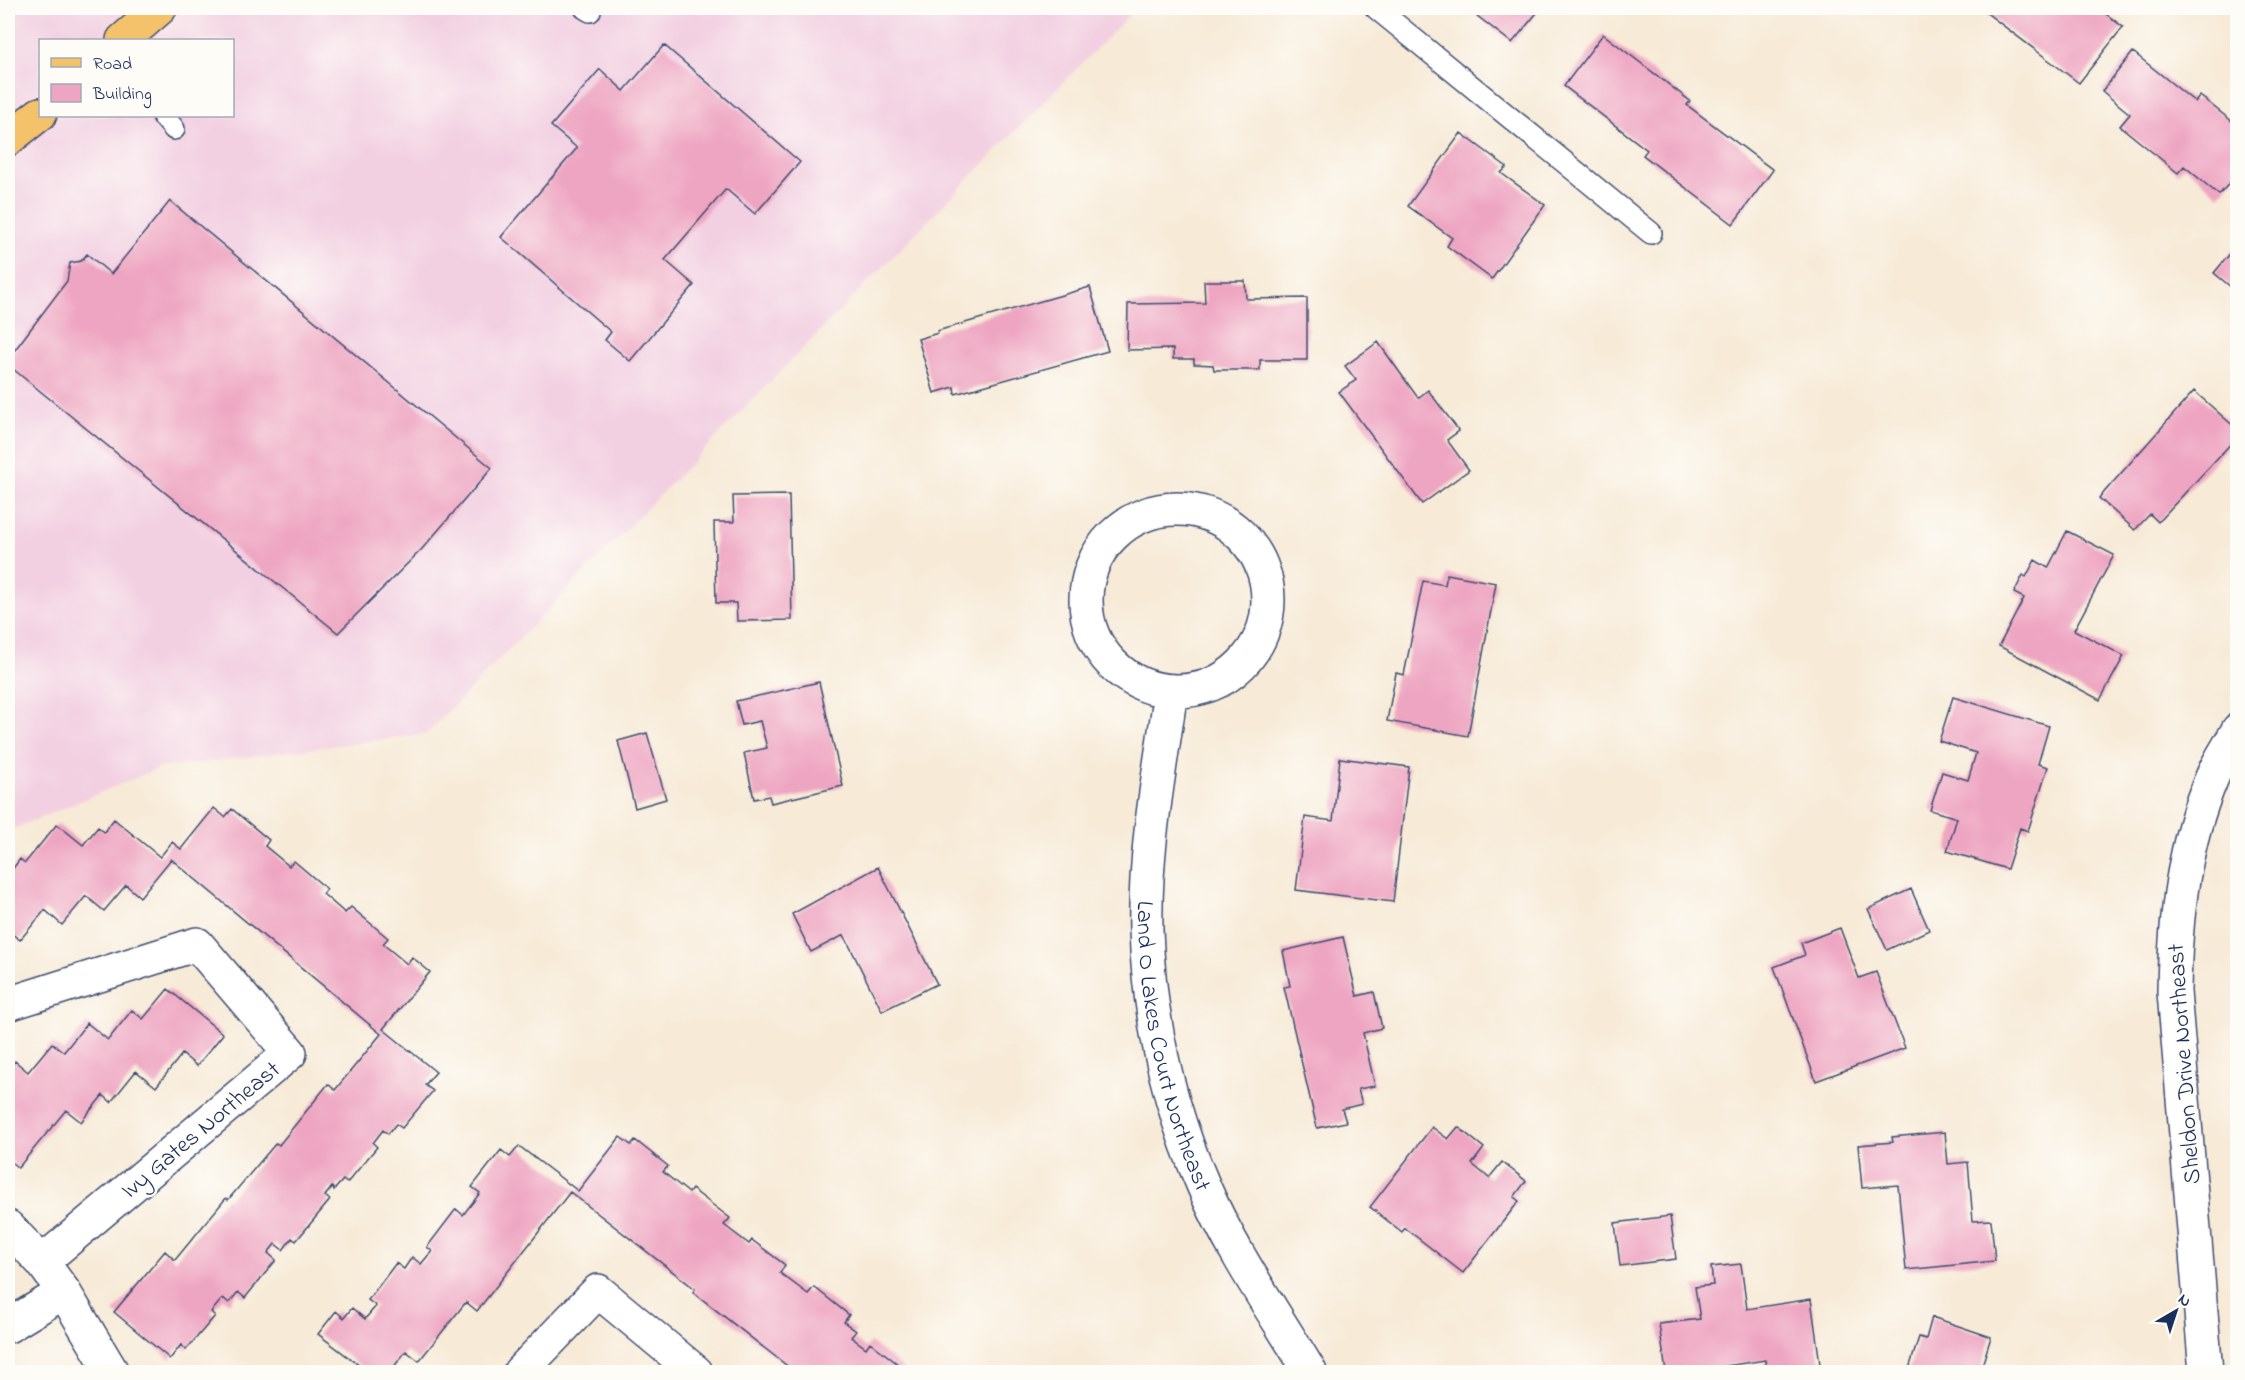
<svg xmlns="http://www.w3.org/2000/svg" width="2245" height="1380" font-family="'Indie Flower',sans-serif">
  <style>
    .built { fill: #f2cfe1; fill-rule: evenodd }
    .building { fill: #eea5c1 }
    .lines { fill: none; stroke-linecap: round; stroke-linejoin: round }
    .service-casing { stroke: #3c4b70; stroke-width: 24 }
    .minor-casing { stroke: #3c4b70; stroke-width: 36 }
    .primary-casing { stroke: #3c4b70; stroke-width: 36 }
    .service { stroke: #fff; stroke-width: 21 }
    .minor { stroke: #fff; stroke-width: 33 }
    .primary { stroke: #f3c26a; stroke-width: 33 }
    .labels { text-anchor: middle; stroke-width: 4.5; stroke-linejoin: round; paint-order: stroke }
    .street-label { font-size: 24px; fill: #1b2f5e; stroke: #fdfcf7 }
  </style>
  <rect width="100%" height="100%" fill="#fdfcf7"/>
  <filter id="ink" filterUnits="userSpaceOnUse"><feTurbulence type="fractalNoise" baseFrequency=".0167" numOctaves="2"/><feDisplacementMap in="SourceGraphic" scale="12" xChannelSelector="R" yChannelSelector="G"/><feConvolveMatrix kernelMatrix="1 2 1 2 8 2 1 2 1" color-interpolation-filters="sRGB"/></filter>
  <filter id="wash" filterUnits="userSpaceOnUse"><feTurbulence type="fractalNoise" baseFrequency=".008" numOctaves="4" result="noise"/><feDisplacementMap in="SourceGraphic" scale="24" xChannelSelector="R" yChannelSelector="G"/><feGaussianBlur stdDeviation="1.35" result="paint"/><feColorMatrix in="noise" values="0 0 0 0 0 0 0 0 0 0 0 0 0 0 0 0 0 1.4 0 .05"/><feComposite in="paint" operator="in"/></filter>
  <g filter="url(#wash)">
    <rect width="100%" height="100%" fill="#f7ead7"/>
    <path class="built" d="M8,8H1136L426,734L159,768L8,831ZM40,40H232V116H40Z"/>
    <g id="blocks">
      <path class="building" d="M1467,8H1541L1512,43Z
        M1980,8H2098L2123,27L2079,83Z
        M1603,34L1690,101L1687,105L1773,170L1733,224L1643,155L1647,150L1564,86Z
        M664,45L800,162L755,214L726,189L665,260L694,285L630,361L605,340L611,332L501,237L577,148L551,126L600,69L624,91Z
        M2133,52L2195,102L2200,96L2238,126V173L2219,195L2184,166L2178,173L2120,126L2130,114L2102,91Z
        M1461,133L1507,167L1501,173L1545,205L1492,279L1447,246L1452,238L1408,206Z
        M170,201L492,468L422,549L338,633L8,365V359L67,281L70,263L81,261L87,254L111,274Z
        M2238,244V293L2214,273Z
        M1204,281H1245L1246,299L1307,298V360H1260V370H1214L1213,365L1194,364V359H1173V349L1127,350L1128,304L1205,303Z
        M1090,287L1108,351L955,394L954,387L934,393L918,339L938,333L937,331Z
        M1378,342L1418,398L1428,390L1459,431L1447,440L1469,470L1422,504L1339,392L1356,380L1345,366Z
        M2194,391L2238,430V436L2158,522L2150,514L2135,530L2099,498Z
        M789,495L792,620L737,621L736,603H716L714,522H734L733,496Z
        M2067,531L2114,555L2074,630L2124,656L2100,700L1999,646L2024,598L2014,593L2023,575L2026,577L2035,560L2048,568Z
        M1447,574L1496,583L1468,736L1387,721L1396,673L1404,675L1423,581L1445,585Z
        M819,682L843,786L771,803L769,796L754,799L744,753L767,748L760,721L742,725L736,701Z
        M1953,697L2049,726L2038,764L2048,767L2028,831L2020,828L2007,869L1947,851L1957,818L1930,810L1942,772L1968,780L1976,753L1939,741Z
        M647,733L666,799L635,808L618,741Z
        M1340,758L1409,767L1393,902L1296,890L1305,817L1333,821Z
        M214,808L225,817L232,809L269,840L265,846L289,866L294,861L327,889L323,894L345,913L351,907L388,938L383,944L407,964L412,957L430,972L383,1029L436,1072L425,1085L433,1091L402,1128L396,1124L388,1134L383,1130L373,1143L377,1147L347,1183L343,1180L334,1190L332,1187L325,1196L330,1200L296,1241L292,1238L283,1250L275,1244L268,1253L276,1260L245,1298L238,1292L229,1303L223,1298L211,1312L215,1316L186,1350L181,1345L170,1359L114,1312L165,1251L175,1260L226,1198L228,1200L276,1143L279,1145L328,1084L335,1090L381,1034L171,859L140,897L126,885L104,911L86,896L62,925L45,910L20,940L8,931V875L20,859L25,863L57,824L83,845L98,827L104,832L114,819L160,857L172,842L181,849Z
        M878,867L937,984L882,1011L844,935L811,952L792,914Z
        M1911,889L1929,930L1887,950L1868,909Z
        M1840,928L1859,978L1876,972L1905,1048L1816,1081L1774,967L1805,955L1801,943Z
        M1343,937L1357,996L1374,992L1382,1028L1363,1033L1375,1086L1358,1089L1362,1104L1342,1109L1346,1122L1317,1128L1284,987L1290,986L1283,951Z
        M168,989L223,1034L197,1066L182,1054L156,1087L136,1071L111,1102L103,1095L81,1122L66,1110L18,1168L8,1159V1070L15,1061L28,1072L52,1043L64,1052L87,1023L108,1040L132,1010L143,1019Z
        M1432,1127L1448,1139L1458,1127L1484,1148L1472,1164L1489,1178L1502,1162L1526,1181L1514,1197L1519,1201L1463,1273L1405,1228L1402,1232L1370,1207Z
        M1945,1132L1948,1164L1968,1162L1973,1221L1991,1220L1995,1261L1906,1270L1898,1185L1862,1188L1858,1145L1893,1142L1892,1137Z
        M620,1137L631,1145L635,1140L668,1166L663,1172L689,1193L692,1189L730,1218L724,1225L749,1244L752,1240L785,1265L780,1273L808,1294L814,1287L849,1315L844,1322L856,1331L851,1337L866,1348L870,1342L903,1368L899,1372H795L693,1292L695,1289L570,1192L477,1311L466,1302L419,1361L406,1351L390,1372H368L318,1334L336,1311L344,1318L352,1308L365,1319L376,1306L368,1300L396,1263L404,1269L412,1257L421,1264L432,1251L427,1247L456,1209L463,1215L480,1193L472,1187L501,1150L510,1157L519,1146L578,1191Z
        M1670,1216L1676,1259L1620,1266L1615,1223Z
        M1741,1264L1747,1309L1811,1299L1820,1364L1767,1371L1765,1360L1712,1368L1713,1372H1666L1659,1324L1700,1319L1695,1287L1713,1285L1711,1267Z
        M1932,1317L1991,1337L1980,1372H1908L1919,1337L1926,1339Z
        M1613,1369V1372H1581L1580,1371Z"/>
    </g>
  </g>
  <g filter="url(#ink)">
    <use href="#blocks" fill-opacity="0" stroke="#3c4b70" stroke-width="1.5"/>
    <g class="lines">
      <g class="service-casing">
        <path id="service" d="M585,8L590,11
          M1376,8L1651,233
          M163,116L174,129"/>
      </g>
      <g class="minor-casing">
        <g id="minor">
          <circle cx="1177" cy="600" r="91"/>
          <path id="s1" d="M1171,691C1160,769 1144,850 1146,930C1149,1018 1169,1107 1204,1187C1232,1252 1274,1312 1310,1372"/>
          <path d="M8,1004L197,944L290,1053L42,1262"/>
          <path d="M8,1227L42,1262L64,1292L112,1372"/>
          <path d="M8,1326L64,1292"/>
          <path d="M520,1372L598,1291L696,1372"/>
          <path d="M2206,1372L2174,992C2175,918 2183,844 2213,775C2220,759 2230,745 2238,730"/>
        </g>
      </g>
      <g class="primary-casing">
        <path id="primary" d="M123,40L160,8
          M8,139L40,114"/>
      </g>
      <use href="#service" class="service"/>
      <use href="#minor" class="minor"/>
      <use href="#primary" class="primary"/>
    </g>
  </g>
  <g class="labels">
    <g class="street-label">
      <text dy="8" stroke="none"><textPath href="#s1" startOffset="360">Land O Lakes Court Northeast</textPath></text>
      <text transform="translate(2183 1064) rotate(-94)" y="8">Sheldon Drive Northeast</text>
      <text transform="translate(200 1129) rotate(-40)" y="8">Ivy Gates Northeast</text>
    </g>
  </g>
  <rect width="2245" height="1380" fill="none" stroke="#fdfcf7" stroke-width="30"/>
  <rect x="39" y="39" width="195" height="78" fill="#fdfcf7" stroke="#a3aaba" stroke-width="1.5"/>
  <rect x="51" y="58" width="30" height="9" fill="#f3c26a" stroke="#a3aaba" stroke-width="1.5"/>
  <text x="93" y="69" font-size="18" fill="#1b2f5e">Road</text>
  <rect x="51" y="84" width="30" height="18" fill="#eea5c1" stroke="#a3aaba" stroke-width="1.5"/>
  <text x="93" y="99" font-size="18" fill="#1b2f5e">Building</text>
  <g transform="translate(2176 1311) rotate(39)" stroke="#fdfcf7" stroke-width="4.5" paint-order="stroke">
  <path d="M0-4.5L10 22L0 15L-10 22Z" fill="#1b2f5e"/>
  <text y="-9" font-size="16" font-weight="bold" text-anchor="middle" fill="#1b2f5e">N</text>
  </g>
</svg>
